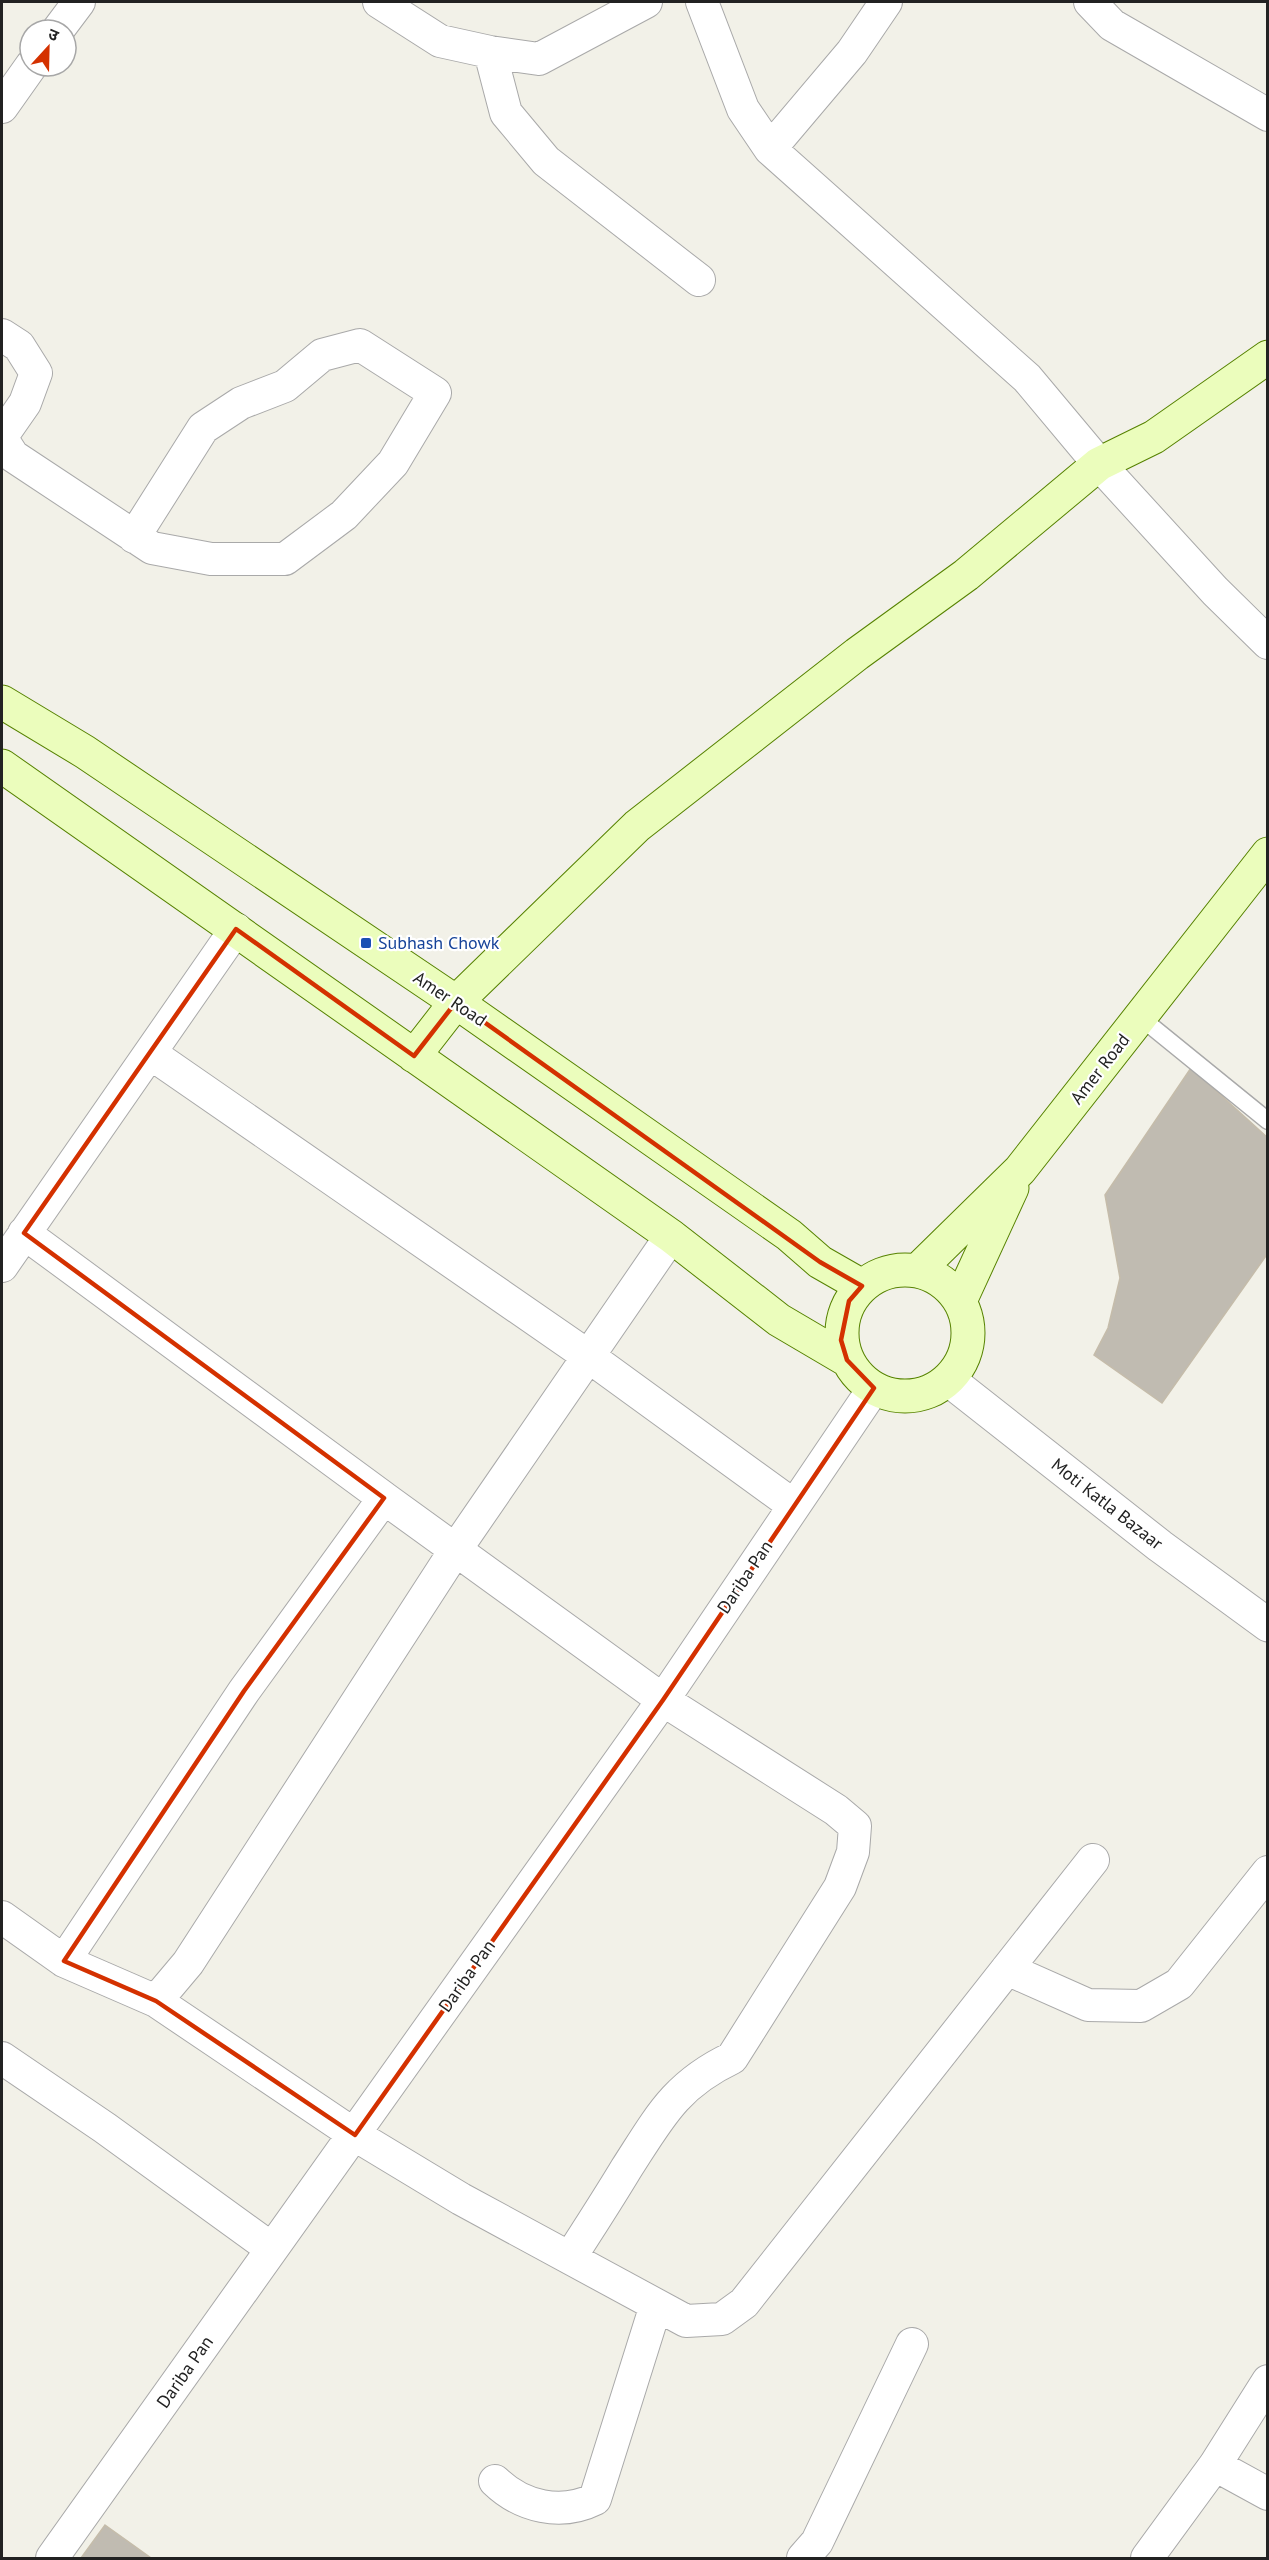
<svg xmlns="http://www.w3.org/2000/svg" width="1269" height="2560" font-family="'PT Sans','Noto Sans Devanagari',sans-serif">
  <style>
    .building { fill: #c0bbb1; stroke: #c5bcaa; stroke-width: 1.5 }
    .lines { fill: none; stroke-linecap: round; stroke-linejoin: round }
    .service-casing { stroke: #a9a9a9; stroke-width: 19 }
    .minor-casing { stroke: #a9a9a9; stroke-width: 34 }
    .tertiary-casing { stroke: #a9a9a9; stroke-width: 35 }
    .secondary-casing { stroke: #568200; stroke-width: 35 }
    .service { stroke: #fff; stroke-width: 16 }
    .minor { stroke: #fff; stroke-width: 32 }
    .tertiary { stroke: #fff; stroke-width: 33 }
    .secondary { stroke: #ebfdbc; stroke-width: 33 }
    .marked { fill: none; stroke: #d43100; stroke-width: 4.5; stroke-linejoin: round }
    .transit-dot { fill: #1a4fb4; stroke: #fff; stroke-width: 2 }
    .labels { text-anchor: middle; stroke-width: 4.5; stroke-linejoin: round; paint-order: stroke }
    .transit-label { font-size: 18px; fill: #164399; stroke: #fff; text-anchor: start }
    .street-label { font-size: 18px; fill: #222; stroke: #fff }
  </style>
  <rect width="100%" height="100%" fill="#f2f1e8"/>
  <path class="building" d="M1191,1068L1268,1138V1253L1162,1403L1094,1355L1108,1328L1120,1278L1105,1195Z
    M105,2525L151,2558H81Z"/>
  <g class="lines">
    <g class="service-casing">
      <path id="service" d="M1140,1017L1268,1121"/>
    </g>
    <g class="minor-casing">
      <path id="minor" d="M379,2L440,41L490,52L539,59L646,2
        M702,2L743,109L770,149L1027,378L1099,464L1215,591L1268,643
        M1090,2L1112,25L1268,115
        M58,30L79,2
        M490,52L506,113L546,161L699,280
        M2,107L31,66
        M770,149L852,52L886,2
        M2,335L19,346L36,373L25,403L2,436
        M2,439L13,456L152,548L211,559H285L344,515L393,463L435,393L360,345L322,355L285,386L241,403L203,428L134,537
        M150,1053L588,1356L793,1505
        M24,1233L384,1498
        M2,1266L236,929
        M2,1917L64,1961L156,2001L188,1963L456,1549L671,1236
        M64,1961L244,1691L384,1498L663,1700L836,1810L855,1826L853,1852L840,1887L732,2058C675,2085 659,2118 626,2169C608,2199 589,2228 570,2258
        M1007,1969L1088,2005L1141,2006L1179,1984L1268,1872
        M156,2001L355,2135L461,2199L686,2321L722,2319L744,2303L1093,1860
        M2,2058L105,2128L272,2249
        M1215,2465L1268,2494
        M495,2481C522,2507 561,2516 595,2499L656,2305
        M52,2558L663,1700L874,1388
        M803,2558L817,2542L912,2344
        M1147,2558L1215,2465L1268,2381"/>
    </g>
    <g class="tertiary-casing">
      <path id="tertiary" d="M949,1380L1160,1546L1268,1625"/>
    </g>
    <g class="secondary-casing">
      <path id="secondary" d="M2,702L85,752L456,1002L789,1235L820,1262L862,1286
        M2,766L671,1236L779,1320L847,1360
        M414,1056L456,1002L637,826L857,654L966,575L1099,464L1154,437L1268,357
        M842 1333a63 63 0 1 1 126 0a63 63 0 1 1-126 0Z
        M918,1270L1020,1170L1268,854
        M960,1301L1012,1188"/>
    </g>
    <use href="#service" class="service"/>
    <use href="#minor" class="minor"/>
    <use href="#tertiary" class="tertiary"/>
    <use href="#secondary" class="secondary"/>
  </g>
  <path class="marked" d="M236,929L414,1056L456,1002L820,1262L862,1286L849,1301L841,1340L847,1360L874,1388L663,1700L355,2135L156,2001L64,1961L244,1691L384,1498L24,1233Z"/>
  <rect class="transit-dot" x="360" y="937" width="12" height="12" rx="3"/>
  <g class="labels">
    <g class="transit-label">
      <text x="378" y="949">Subhash Chowk</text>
    </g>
    <g class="street-label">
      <text transform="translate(450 999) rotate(34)" y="6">Amer Road</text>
      <text transform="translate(1100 1069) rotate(-52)" y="6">Amer Road</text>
      <text transform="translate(1107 1504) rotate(38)" y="6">Moti Katla Bazaar</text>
      <text transform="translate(745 1577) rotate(-56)" y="6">Dariba Pan</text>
      <text transform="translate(467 1976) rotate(-55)" y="6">Dariba Pan</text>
      <text transform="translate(185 2372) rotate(-55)" y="6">Dariba Pan</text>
    </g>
  </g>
  <rect width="1269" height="2560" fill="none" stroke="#222222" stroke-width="6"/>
  <g transform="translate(48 48) rotate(22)"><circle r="28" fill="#ffffff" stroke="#a7a7a7" stroke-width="1.5"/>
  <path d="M0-4.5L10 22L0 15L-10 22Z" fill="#d43100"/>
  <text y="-9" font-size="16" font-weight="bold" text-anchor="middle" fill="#222222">उ</text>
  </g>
</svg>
